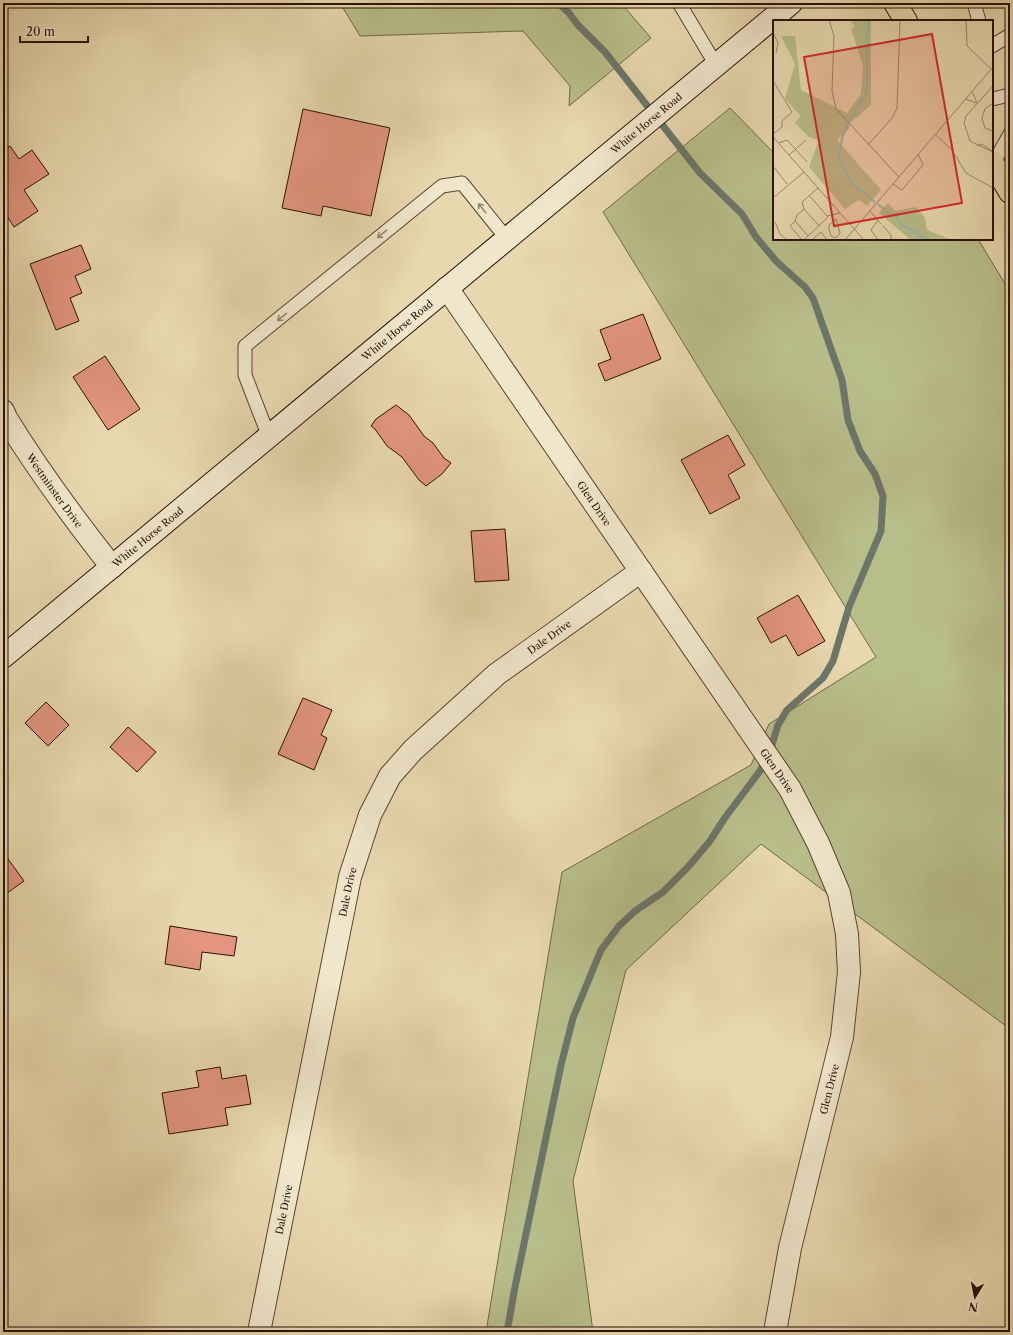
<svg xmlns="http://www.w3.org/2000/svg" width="1013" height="1335" font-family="'Libre Caslon Text',serif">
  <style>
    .green { fill: #b8be8a; stroke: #706848 }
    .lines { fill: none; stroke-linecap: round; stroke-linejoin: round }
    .stream { stroke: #6b7669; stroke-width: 7 }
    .building { fill: #e39580; stroke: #281107 }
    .lane-casing { stroke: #584331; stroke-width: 15 }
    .street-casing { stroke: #584331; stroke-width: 24 }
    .secondary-casing { stroke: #281107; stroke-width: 24 }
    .primary-casing { stroke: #281107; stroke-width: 24 }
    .lane { stroke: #f0e6cb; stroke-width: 13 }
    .street { stroke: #f0e6cb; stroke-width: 22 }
    .secondary { stroke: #f0e6cb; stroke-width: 22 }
    .primary { stroke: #e8d8af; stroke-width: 22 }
    .oneway { stroke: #968673 }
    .labels { text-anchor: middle; stroke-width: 3; stroke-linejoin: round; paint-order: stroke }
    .street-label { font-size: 10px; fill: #281107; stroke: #f0e6cb }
    .inset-river { fill: none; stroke: #97baaa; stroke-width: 2 }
    .inset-road { fill: none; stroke: #9b886c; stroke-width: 1 }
    .view { fill: #d62828; fill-opacity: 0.15; stroke: #d62828; stroke-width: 2 }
    .inset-edge { fill: none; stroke: #281107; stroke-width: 2 }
  </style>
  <rect width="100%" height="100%" fill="#e8d8af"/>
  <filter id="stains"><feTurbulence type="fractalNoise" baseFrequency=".005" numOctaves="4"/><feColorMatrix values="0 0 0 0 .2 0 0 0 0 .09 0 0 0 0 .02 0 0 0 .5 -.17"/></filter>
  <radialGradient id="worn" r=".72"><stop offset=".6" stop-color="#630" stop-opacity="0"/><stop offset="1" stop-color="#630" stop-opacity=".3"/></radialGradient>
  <path class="green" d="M340,3H621L651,38L569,106L570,86L523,31L360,36Z
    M730,108L774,153V239H978L1010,292V677L1009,680L1010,681V1029L761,844L626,970L573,1181L593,1332H486L562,872L751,765L769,724L876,657L603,212Z"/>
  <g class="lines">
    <path class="stream" d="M507,1332L515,1287L561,1065L573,1018L601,950L619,926L635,911L663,892L688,867L710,841L724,819L760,771L771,748L778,725L787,710L823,678L833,661L849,607L881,531L883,496L875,474L860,451L848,420L842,380L813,298L805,287L776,261L756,237L742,214L700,173L605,52L577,24L569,13L559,4L556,3"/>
  </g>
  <path class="building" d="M303,109L390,128L371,216L323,206L321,216L282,208Z
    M10,146L19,159L32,150L49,174L24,190L38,211L14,227L3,210V151Z
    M81,245L91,269L75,276L82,293L70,298L79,321L56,330L30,264Z
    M643,314L661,359L605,381L598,364L611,359L600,330Z
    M105,356L140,409L108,430L73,377Z
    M396,405L409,415L424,436L433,443L444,458L451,463L442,474L426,486L419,480L402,457L387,446L375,429L371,426L376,419Z
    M728,435L745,465L728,475L740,498L710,514L681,460Z
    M505,529L509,580L475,582L471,531Z
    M798,595L825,641L798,656L786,635L771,643L757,618Z
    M303,698L332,710L321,735L327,738L314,770L278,754Z
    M46,702L69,725L48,746L25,723Z
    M128,727L156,752L137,772L110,747Z
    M3,852L24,881L3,896Z
    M170,926L237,937L234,956L202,952L200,970L165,964Z
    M220,1067L222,1079L246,1075L251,1104L225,1108L228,1125L169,1134L162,1093L199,1087L196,1071Z"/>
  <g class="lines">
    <g class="lane-casing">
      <path id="lane" d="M679,3L716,65
        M974,3L979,21
        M992,46L1010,35
        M992,99L1010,95
        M993,164L1010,134
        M269,437L245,375V346L442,186L462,183L507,239"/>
    </g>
    <g class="street-casing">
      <g id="street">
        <path id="s1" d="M447,288L790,789L818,843L839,893L847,934L849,972L842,1037L790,1248L775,1332"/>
        <path id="s2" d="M3,411L6,418C38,470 74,519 112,567"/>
        <path id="s3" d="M259,1332L350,877L370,815L390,776L413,750L497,674L641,571"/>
      </g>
    </g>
    <g class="secondary-casing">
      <g id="secondary">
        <path id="s4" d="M3,657L791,3"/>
      </g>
    </g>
    <g class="primary-casing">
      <path id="primary" d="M895,3L906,21
        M992,162L1010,192"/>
    </g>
    <use href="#lane" class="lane"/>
    <use href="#street" class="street"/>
    <use href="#secondary" class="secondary"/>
    <use href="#primary" class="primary"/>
  </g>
  <defs><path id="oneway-shaft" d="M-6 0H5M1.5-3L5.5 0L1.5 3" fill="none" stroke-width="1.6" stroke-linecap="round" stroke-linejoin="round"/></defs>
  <g class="oneway">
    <use href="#oneway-shaft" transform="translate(482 208) rotate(-129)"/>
    <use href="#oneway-shaft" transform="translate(382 234) rotate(141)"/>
    <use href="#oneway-shaft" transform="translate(282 317) rotate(141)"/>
  </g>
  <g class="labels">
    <g class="street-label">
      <text dy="4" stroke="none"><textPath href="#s4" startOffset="836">White Horse Road</textPath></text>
      <text dy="4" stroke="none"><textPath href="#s4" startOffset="512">White Horse Road</textPath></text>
      <text dy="4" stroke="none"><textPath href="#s2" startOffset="95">Westminster Drive</textPath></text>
      <text dy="4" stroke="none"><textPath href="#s1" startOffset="261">Glen Drive</textPath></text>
      <text dy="4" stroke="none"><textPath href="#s4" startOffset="188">White Horse Road</textPath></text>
      <text dy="4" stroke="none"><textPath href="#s3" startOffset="785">Dale Drive</textPath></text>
      <text dy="4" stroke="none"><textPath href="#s1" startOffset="585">Glen Drive</textPath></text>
      <text dy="4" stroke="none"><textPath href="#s3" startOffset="449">Dale Drive</textPath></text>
      <text transform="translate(829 1089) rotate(-76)" y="4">Glen Drive</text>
      <text dy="4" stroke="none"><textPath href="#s3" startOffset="125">Dale Drive</textPath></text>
    </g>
  </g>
  <g transform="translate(773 20)">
    <rect width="220" height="220" fill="#e8d8af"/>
    <path d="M77,0H98V85L77,103L76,109L64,120L108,170L94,186L86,180L72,189L36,147L46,120L36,117L22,103L28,96L12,79L22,44L8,16H22L28,70L74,93L88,74L90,46L78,8L82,7ZM115,183L122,191L143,187L152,198L154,210L179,220H138L106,193Z" fill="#b8be8a"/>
    <path class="inset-river" d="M76,101L92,76L94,67L95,0M75,104L69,118L66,140L79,164L102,182M105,184L118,195L124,196L126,202L137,210L144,211L145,215L156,220"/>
    <path class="inset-road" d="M56,0L61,16L59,71L63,89L126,157M193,0L194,26L218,49M0,12L5,23L3,33M0,61L19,92L9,101V107L0,114M220,66L193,96L191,103L197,121L220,132M192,79L204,83L199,71M220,83L212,89L209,98L212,108L220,111M162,114L179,130L193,153L220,168M0,117L91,220M6,123L14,120L34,142M95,125L120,97L124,88L127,0M204,126L209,124L219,131M16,135L33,120M0,146L14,164M120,164L129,170L150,145L145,134M0,178L31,152M31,189L46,206M97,191L108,204M54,196L67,193M63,199L67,213L63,218L58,216L56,209V205ZM105,200L98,210L105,220M22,201L17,206L29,220M2,202L7,214L14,220M110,206L118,215V220M35,216L55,197L36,175M31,220L35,216L22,201L24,195L31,189L29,182L45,168M39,220L48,212L54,220M72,220L220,47"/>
    <path class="view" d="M159,14L189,183L61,206L31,37Z"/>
    <rect width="220" height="220" class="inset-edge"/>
  </g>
  <rect width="1013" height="1335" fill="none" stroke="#e8d8af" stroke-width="16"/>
  <rect x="4" y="4" width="1005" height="1327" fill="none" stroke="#281107" stroke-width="2"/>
  <rect x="8" y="8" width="997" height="1319" fill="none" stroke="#281107"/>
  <g transform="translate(975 1297) rotate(190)" stroke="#f0e6cb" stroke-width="3" paint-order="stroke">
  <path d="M0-3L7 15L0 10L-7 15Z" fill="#281107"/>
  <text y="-6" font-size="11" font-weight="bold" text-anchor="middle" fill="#281107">N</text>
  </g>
  <path d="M20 36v6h68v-6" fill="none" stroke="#281107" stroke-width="2"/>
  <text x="26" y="36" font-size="12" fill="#281107" stroke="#f0e6cb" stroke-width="3" paint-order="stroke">20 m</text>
  <rect width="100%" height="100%" filter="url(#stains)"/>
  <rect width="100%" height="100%" fill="url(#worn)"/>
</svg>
